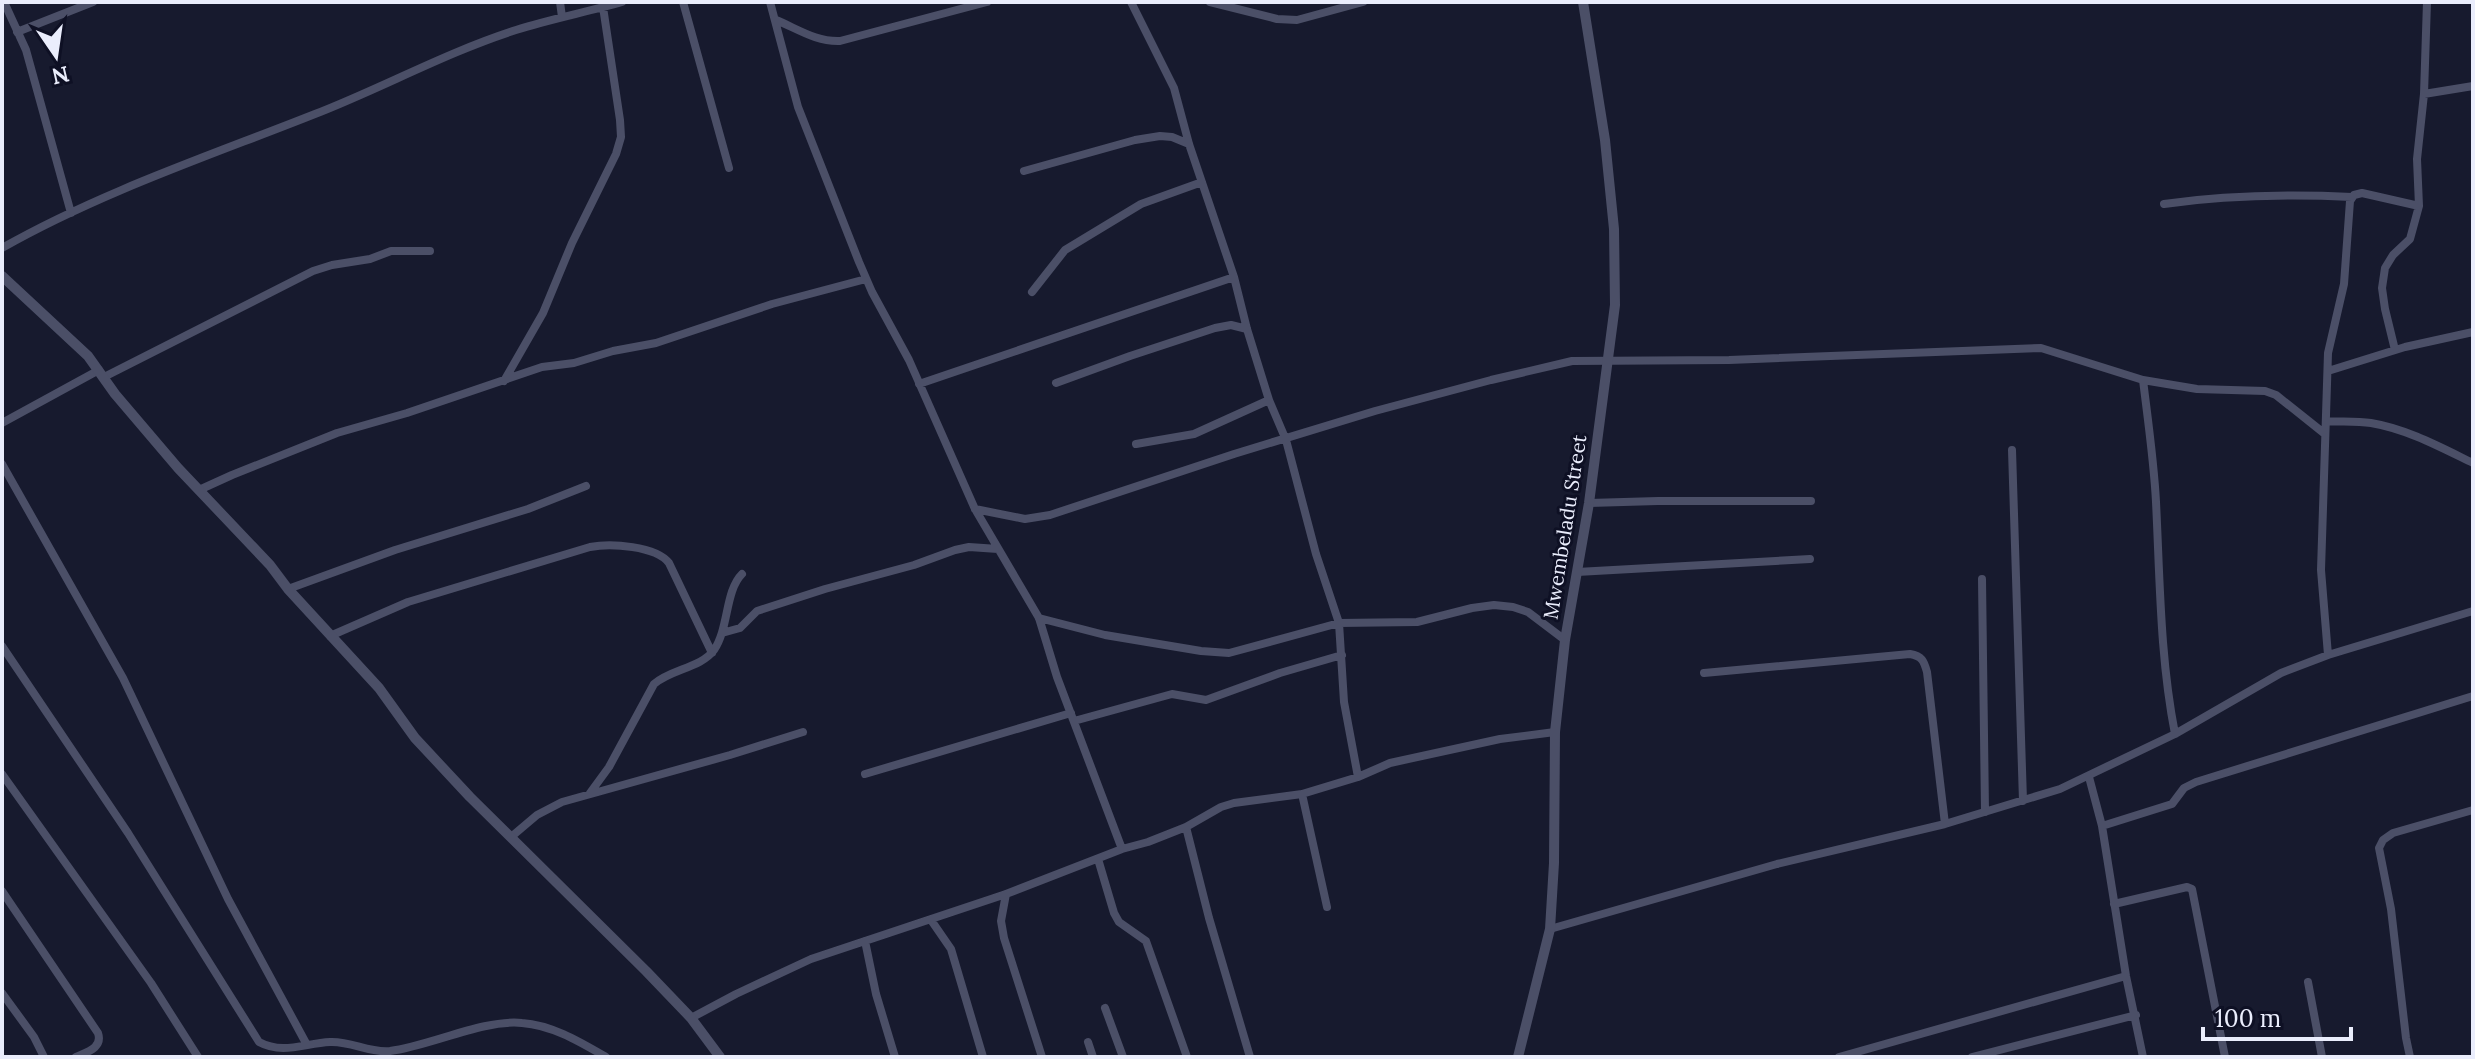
<svg xmlns="http://www.w3.org/2000/svg" width="2475" height="1059" font-family="Lora,serif">
  <style>
    .lines { fill: none; stroke-linecap: round; stroke-linejoin: round }
    .minor { stroke: #4b4f67; stroke-width: 8 }
    .tertiary { stroke: #4b4f67; stroke-width: 10 }
    .labels { text-anchor: middle; stroke-width: 6; stroke-linejoin: round; paint-order: stroke }
    .street-label { font-size: 20px; fill: #eaedfc; stroke: #0e1024 }
  </style>
  <rect width="100%" height="100%" fill="#171a2e"/>
  <g class="lines">
    <path class="minor" d="M4,2L26,50L71,213
      M560,2L562,17
      M683,2L729,168
      M770,2L798,107L859,262L872,292L909,360L975,509L1039,618L1057,677L1122,849
      M1131,2L1174,88L1189,144L1234,277L1247,329L1269,400L1286,440L1316,554L1339,623L1344,702L1358,777
      M1210,2L1277,19L1297,20L1363,2
      M776,20C798,29 816,42 840,41L987,2
      M17,32L93,2
      M2424,94L2473,86
      M1024,171L1135,140L1160,136L1172,137L1189,144
      M2164,204C2227,195 2288,194 2352,197
      M2,248C101,192 209,156 315,114C382,88 447,52 516,30C551,19 587,12 622,2
      M1032,292L1065,250L1141,204L1202,182
      M2395,350L2385,309L2382,288L2385,268L2393,255L2410,239L2419,206L2417,159L2424,94L2427,2
      M2328,371L2405,347L2473,332
      M104,377L313,271L332,265L370,259L391,251H430
      M2143,380C2148,421 2154,462 2156,502C2160,581 2160,657 2175,734
      M504,381L543,313L572,243L616,154L621,137L620,120L603,7
      M1056,383L1130,356L1215,328L1231,325L1247,329
      M919,384L1234,277
      M2326,421C2340,422 2356,421 2371,423C2407,429 2440,447 2473,463
      M2,423L99,370
      M1136,444L1194,434L1269,400
      M2012,450L2023,801
      M2,464L123,678L228,899L307,1045
      M199,490L232,475L337,433L407,413L542,367L574,363L613,351L656,343L772,304L866,279
      M1589,503L1658,501H1811
      M975,509L1025,519L1050,515L1234,454L1375,411L1491,380L1572,361L1729,360L2041,348L2143,380L2197,389L2265,391L2276,395L2325,434
      M1577,572L1810,559
      M1982,579L1985,812
      M288,589L395,550L528,509L586,486
      M1039,618L1105,635L1201,651L1229,653L1339,623L1417,622L1472,608L1494,605L1513,607L1528,612L1565,640
      M722,633L740,628L757,611L825,589L914,565L955,550L969,547L998,549
      M330,636L408,602L590,547C611,543 656,546 669,563L712,653
      M2,646L128,833L259,1042C283,1055 305,1043 330,1042C352,1041 368,1053 390,1051C430,1046 484,1019 522,1023C552,1025 580,1042 606,1057
      M2328,655L2321,570L2328,353L2344,284L2350,201L2354,195L2362,193L2419,206
      M1704,673L1910,654C1922,656 1924,661 1927,672L1945,824
      M1074,721L1172,694L1206,700L1280,673L1342,655
      M2,774L151,983L198,1057
      M865,774L1071,713
      M2089,777L2102,826L2126,976L2143,1057
      M590,793L609,767L654,684C671,669 701,668 714,650C729,628 725,591 742,574
      M1302,794L1327,907
      M2102,826L2172,804L2184,788L2196,782L2473,696
      M1186,827L1209,918L1250,1057
      M511,837L537,815L562,802L730,755L803,732
      M1098,859L1114,913L1119,922L1146,941L1187,1057
      M2,891L98,1033C103,1048 87,1052 76,1057
      M1006,894L1001,921L1004,938L1042,1057
      M2114,904L2187,887L2192,889L2225,1057
      M931,920L951,949L983,1057
      M1550,929L1777,864L1945,824L2060,789L2175,734L2281,673L2328,655L2473,611
      M865,941L876,994L895,1057
      M2308,982L2322,1057
      M2,993L34,1037L44,1057
      M1105,1008L1123,1057
      M691,1018L736,994L811,959L1006,894L1122,849L1148,842L1186,827L1221,807L1234,803L1302,794L1358,777L1390,763L1500,739L1555,732
      M1088,1042L1093,1057
      M1839,1057L2126,976
      M1972,1057L2136,1015
      M2410,1057L2406,1038L2391,909L2379,848L2383,840L2393,833L2473,810"/>
    <path class="tertiary" d="M2,276L88,356L115,394L178,468L270,565L288,589L379,688L415,738L470,797L646,971L691,1018L720,1057
      M1518,1057L1550,929L1554,863L1555,732L1565,640L1589,503L1615,305L1614,229L1605,140L1583,2"/>
  </g>
  <g class="labels">
    <g class="street-label">
      <text transform="translate(1565 527) rotate(-81)" y="7">Mwembeladu Street</text>
    </g>
  </g>
  <rect width="2475" height="1059" fill="none" stroke="#eaedfc" stroke-width="8"/>
  <g transform="translate(56 56) rotate(167)" stroke="#0e1024" stroke-width="6" paint-order="stroke">
  <path d="M0-6L14 30L0 20L-14 30Z" fill="#eaedfc"/>
  <text y="-12" font-size="22" font-weight="bold" text-anchor="middle" fill="#eaedfc">N</text>
  </g>
  <path d="M2203 1027v12h148v-12" fill="none" stroke="#eaedfc" stroke-width="4"/>
  <text x="2215" y="1027" font-size="24" fill="#eaedfc" stroke="#0e1024" stroke-width="6" paint-order="stroke">100 m</text>
</svg>
